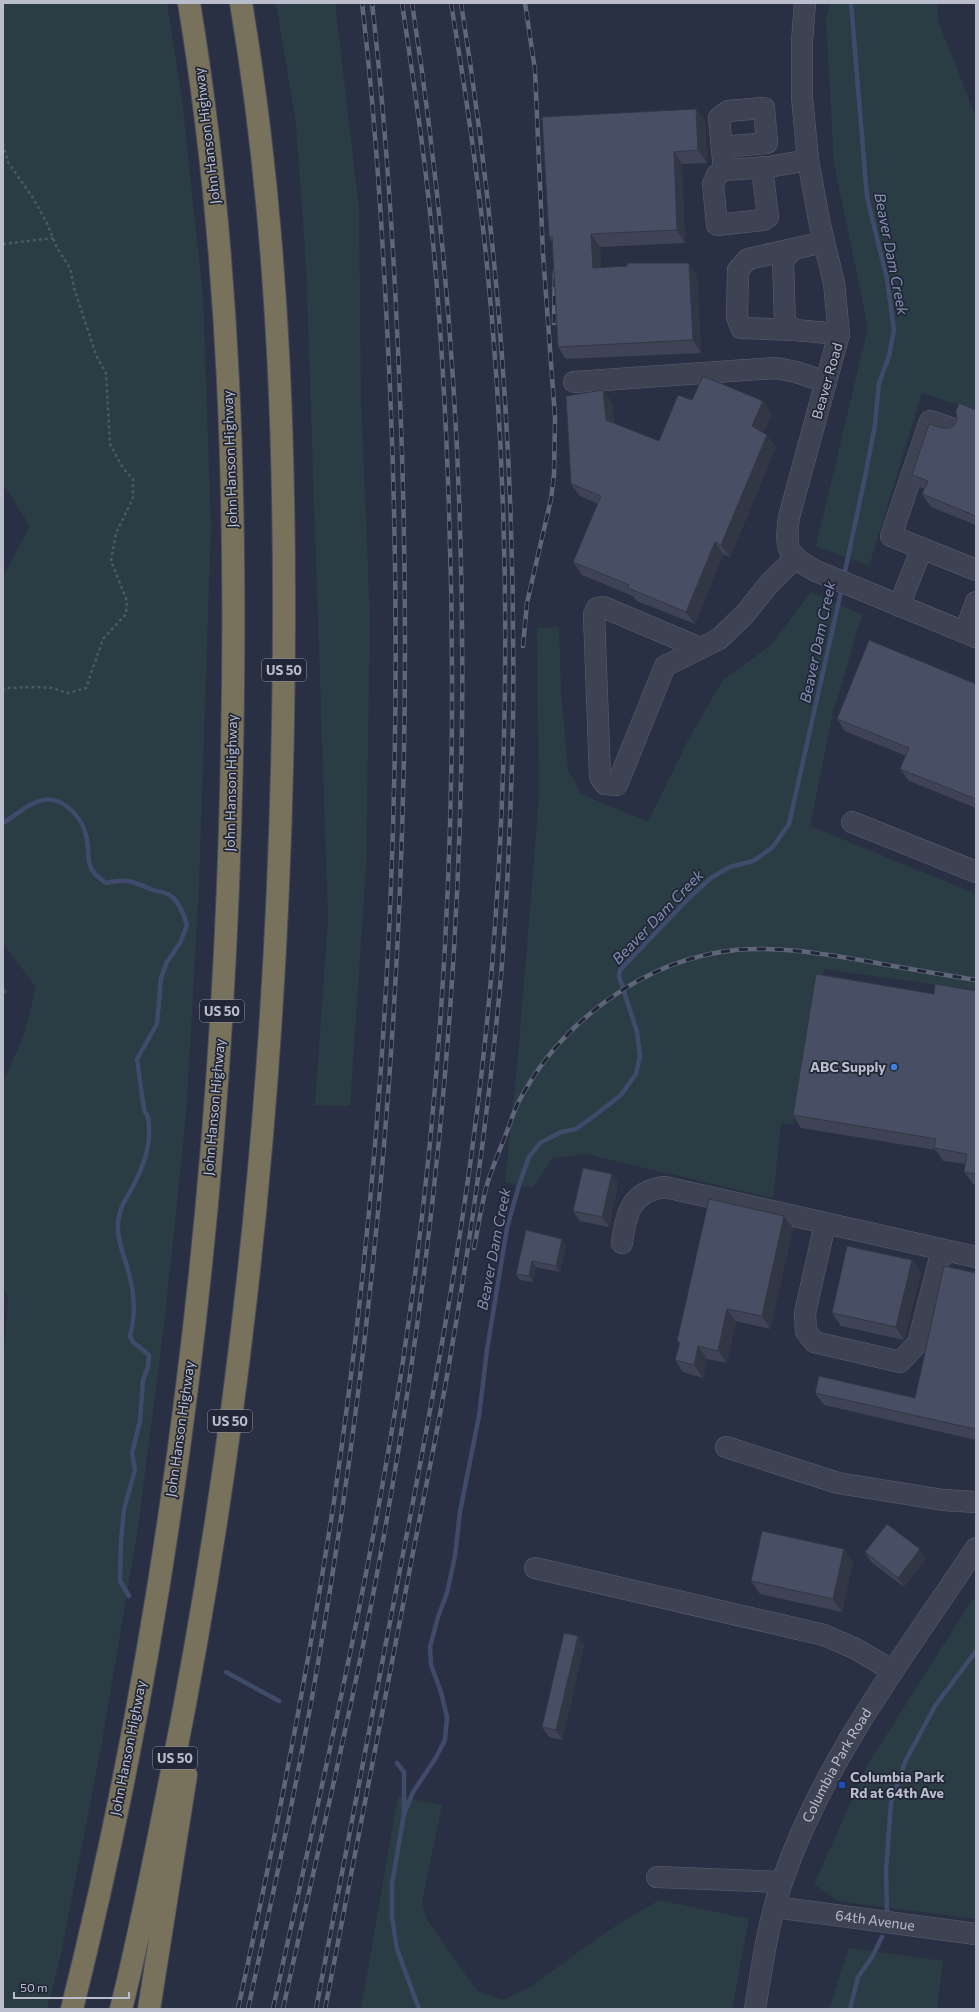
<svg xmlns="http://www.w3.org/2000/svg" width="979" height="2012" font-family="Commissioner,sans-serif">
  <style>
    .green { fill: #2b3d44 }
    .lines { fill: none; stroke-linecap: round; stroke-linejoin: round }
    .stream { stroke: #404b6b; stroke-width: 4.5 }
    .minor-casing { stroke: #5b6070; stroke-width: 22 }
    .highway-casing { stroke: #484d5d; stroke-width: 24 }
    .path { stroke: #495a60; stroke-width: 2.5; stroke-dasharray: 3 3; stroke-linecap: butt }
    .minor { stroke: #3d4352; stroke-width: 21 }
    .highway { stroke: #78715b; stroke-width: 22 }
    .rail-casing { stroke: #606679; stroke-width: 4.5 }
    .rail { stroke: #222738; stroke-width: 3; stroke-dasharray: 9; stroke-linecap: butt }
    .wall { fill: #3e4456 }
    .shaded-wall { fill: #323746 }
    .building { fill: #484f64; stroke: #323746 }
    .shop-dot { fill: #3f7fe0; stroke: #222738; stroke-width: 1.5 }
    .transit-dot { fill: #1a4fb4; stroke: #222738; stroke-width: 1.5 }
    .labels { text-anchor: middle; stroke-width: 3.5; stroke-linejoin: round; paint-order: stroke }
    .shield { fill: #222738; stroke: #8c91a0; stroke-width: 1 }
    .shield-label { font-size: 13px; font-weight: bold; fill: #babecc }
    .street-label { font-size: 14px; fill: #babecc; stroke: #222738 }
    .poi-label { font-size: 14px; font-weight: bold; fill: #babecc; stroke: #222738; text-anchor: end }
    .water-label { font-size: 15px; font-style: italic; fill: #848fb2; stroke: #222738 }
  </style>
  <rect width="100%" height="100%" fill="#293043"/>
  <path class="green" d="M3,3H167L182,100L203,296L211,525L199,886L186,1117L165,1316L138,1528L100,1753L61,1954L47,2009H3V1368L8,1297L3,1289V1083L24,1035L36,987L3,943V577L30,526L3,484Z
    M276,3H335L359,209L361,399L370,619L366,867L350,1106L315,1105L328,918L306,263L296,124Z
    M830,3H937L938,21L976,117V411L922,393L869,566L816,546L868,327L834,164L826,18Z
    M811,592L862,615L832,716L810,826L976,894V990L824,969L794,1124L781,1123L773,1198L585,1154L553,1158L532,1188L505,1182L518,1056L539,798L537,628L559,627L561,692L568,770L581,794L648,822L688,740L723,680L770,646Z
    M972,1600L976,1601V1919L838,1901L814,1884L868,1764Z
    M398,1796L442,1805L422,1902L427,1920L477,1991L502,2000L529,1988L609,1930L659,1900L749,1919L732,2009H361Z
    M849,1948L943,1961L937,2009H829Z"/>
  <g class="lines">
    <path class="stream" d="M844,576L866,472L875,425L879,383L889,356L894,330L887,279L867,197L851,3
      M3,823C13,817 23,808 34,803C58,791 80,813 86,835C92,858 81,866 106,883C129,878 132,882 153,890C158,892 166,892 171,896C180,903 184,915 187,925L180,943L167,962L161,978L157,1024L137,1059L144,1110C149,1116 149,1122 149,1130C150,1149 142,1169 133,1186C128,1196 121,1204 119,1216C114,1236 126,1259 130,1278C135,1298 135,1317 130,1336L133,1342L149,1355L148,1367L143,1380L140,1421L132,1453L135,1470L124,1509L121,1541L120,1581L129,1596
      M226,1672L279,1701
      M397,1763L404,1772V1811
      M887,1911L886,1871L891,1803L905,1762L935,1706L976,1651
      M419,2009L397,1949L392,1917V1884L404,1814L413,1792L435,1759L445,1740L447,1717L441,1692L431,1665L430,1647L438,1617L447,1593L455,1556L460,1512L479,1416L487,1350L507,1228L519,1185L529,1157L540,1143L561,1132L576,1129L594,1116L621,1095L636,1074L640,1056L637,1032L619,976L620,970L688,899L712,877L730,867L753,861L772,848L789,824L842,587
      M850,2009L858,1977L872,1957L882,1937"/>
    <g class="minor-casing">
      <g id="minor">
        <path d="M805,3L802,41V97L808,160L820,225L834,283L839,334L789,517C785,549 786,555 816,571L976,637"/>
        <path d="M722,147L767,143L764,108L728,111L719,118L724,170"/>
        <path d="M762,167L768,217L763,220L717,225L713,184L717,175L724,170L769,167L808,160"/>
        <path d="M824,242L793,249L783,260L785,323L795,330L839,334"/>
        <path d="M793,249L748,259L738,270L737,317L741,328L795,330"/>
        <path d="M574,382L776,368L796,372L826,382"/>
        <path d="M954,429L930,421L891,536L976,570"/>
        <path d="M899,606L922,548"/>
        <path d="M965,632L976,602"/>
        <path d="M700,648L603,607L597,608L594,614L600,777L605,784L617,785L665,666L719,639L745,614L768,585L795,558"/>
        <path d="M852,822L976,872"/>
        <path d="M825,1224L805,1313L806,1331L814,1342L900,1362L918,1343L942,1250"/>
        <path d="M622,1243C626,1213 631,1191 665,1187L976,1257"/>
        <path d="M726,1447L838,1483L943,1500L976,1502"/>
        <path d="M535,1568L824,1635L856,1649L893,1671"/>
        <path d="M657,1877L781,1882"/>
        <path id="s1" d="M775,1907L976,1934"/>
        <path id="s2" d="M755,2009C762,1967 768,1922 782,1882C824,1759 905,1655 976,1548"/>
      </g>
    </g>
    <g class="highway-casing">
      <path id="highway" d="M72,2009C174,1601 224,1172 232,752C237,502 230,250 189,3
        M121,2009C141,1930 156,1850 172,1771C241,1426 277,1074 283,722C287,482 281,240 241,3
        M149,2009L186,1775"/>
    </g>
    <path class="path" d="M3,144L8,162L33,198L47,223L57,248L70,268L74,288L96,355L106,373L110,444L123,468L133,479V498L116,533L111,561L127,601L126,614L103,639L86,688L68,693L52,688L37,687L7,688L3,690
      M3,244L53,238"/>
    <use href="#minor" class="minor"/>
    <use href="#highway" class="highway"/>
    <g class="rail-casing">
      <path id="rail" d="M554,323L555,271
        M523,646L527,603L551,499L554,475L555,417L543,254L535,70L525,3
        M474,1248C478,1228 481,1208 486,1188C491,1170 499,1152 506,1134C510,1124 513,1113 518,1103C560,1022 644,959 736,950C780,946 823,954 866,961C903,968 939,974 976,980
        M238,2009C275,1841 308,1671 334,1501C388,1133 406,759 390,388C384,259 377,131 362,3
        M248,2009C274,1890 300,1771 320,1651C390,1238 417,816 400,398C395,266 387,134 372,3
        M273,2009C320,1794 370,1579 403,1361C445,1079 459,794 449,509C445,387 438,265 422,144C416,97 409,50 402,3
        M283,2009C319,1844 360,1678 388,1512C475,1014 489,502 412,3
        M316,2009C345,1859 373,1709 402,1559C440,1363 476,1166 492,966C511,730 510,491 486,255C477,171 465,87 451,3
        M325,2009C353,1866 380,1723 408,1579C421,1509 436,1440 448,1370C471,1239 489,1108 501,976C508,892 511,807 513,722C516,481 499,241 461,3"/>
    </g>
    <use href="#rail" class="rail"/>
  </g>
  <path class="wall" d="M696,109L705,122L707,163L682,164L685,243L600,247L601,268L697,275L701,353L566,359L558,347L552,242L549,237Z
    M603,390L612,403L614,423L659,441L692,400L763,401L772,414L763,432L776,447L730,557L723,554L695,624L637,601L633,596L582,575L573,562L598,504L580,496L571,484Z
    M976,410V525L931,507L922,494L924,489L920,487L912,475L942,428H949Z
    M976,684V808L909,781L900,769L906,756L845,731L837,719Z
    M3,986L7,992L3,995Z
    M976,991V1185L973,1184L964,1172L965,1164L943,1161L936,1150L801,1128L793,1115L934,994Z
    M618,1183L609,1227L580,1221L573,1211Z
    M784,1216L793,1228L770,1329L736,1321L727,1363L707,1359L703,1378L683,1372L675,1360L680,1345L677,1341Z
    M526,1230L562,1239L566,1245L560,1272L536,1267L533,1282L520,1280L516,1274Z
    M912,1260L921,1272L904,1340L841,1326L832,1313Z
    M976,1273V1440L824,1405L815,1393L915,1398Z
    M865,1552L926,1559L904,1587L871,1562Z
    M853,1561L842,1612L760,1594L751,1581Z
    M578,1636L584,1646L562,1740L549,1737L542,1727Z"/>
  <path class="shaded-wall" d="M696,109L705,122L707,163L698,150Z
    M674,152L682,164L685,243L677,230Z
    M591,234L600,247L602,280L593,268Z
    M689,263L697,275L701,353L693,340Z
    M603,390L612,403L615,432L606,420Z
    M763,401L772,414L760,439L752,426Z
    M767,435L776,447L730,557L721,545Z
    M715,542L723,554L695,624L686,612Z
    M612,1174L618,1183L609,1227L602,1217Z
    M784,1216L793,1228L770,1329L762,1316Z
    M562,1239L566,1245L560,1272L556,1266Z
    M912,1260L921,1272L904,1340L896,1327Z
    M532,1261L536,1267L533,1282L529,1276Z
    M727,1309L736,1321L727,1363L718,1351Z
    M698,1346L707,1359L703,1378L694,1365Z
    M844,1549L853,1561L842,1612L833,1599Z
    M920,1549L926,1559L904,1587L898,1578Z
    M578,1636L584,1646L562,1740L556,1730Z"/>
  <path class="building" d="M696,109L698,150L674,152L677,230L591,234L593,268L627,266V263H689L693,340L558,347L552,237H549L542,117Z
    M703,376L763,401L752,426L767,435L721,545L715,542L686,612L628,588L629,585L573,562L601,496L571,484L566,396L603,390L606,420L659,441L678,395L692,400Z
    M959,403L976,410V516L922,494L928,481L912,475L929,424L942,428H949L953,426L957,420L956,411Z
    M869,640L976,684V799L900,769L909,748L837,719Z
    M816,974L934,994L935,984L976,991V1174L964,1172L967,1154L934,1148L936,1139L793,1115Z
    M583,1168L612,1174L602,1217L573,1211Z
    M709,1199L784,1216L762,1316L727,1309L718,1351L698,1346L694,1365L675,1360L680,1342L677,1341Z
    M526,1230L562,1239L556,1266L532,1261L529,1276L516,1274Z
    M847,1246L912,1260L896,1327L832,1313Z
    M944,1266L976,1273V1424L975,1429L815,1393L819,1376L915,1398Z
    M887,1524L920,1549L898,1578L865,1552Z
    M762,1531L844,1549L833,1599L751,1581Z
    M564,1633L578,1636L556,1730L542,1727Z"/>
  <circle class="shop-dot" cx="894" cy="1067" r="4"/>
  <rect class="transit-dot" x="838" y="1781" width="8" height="8" rx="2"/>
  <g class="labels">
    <g class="shield">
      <rect x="262" y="659" width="44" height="22" rx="3"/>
      <rect x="200" y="1000" width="44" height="22" rx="3"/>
      <rect x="208" y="1410" width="44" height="22" rx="3"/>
      <rect x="153" y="1747" width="44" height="22" rx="3"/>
    </g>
    <g class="shield-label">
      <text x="284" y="675">US 50</text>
      <text x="222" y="1016">US 50</text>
      <text x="230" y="1426">US 50</text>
      <text x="175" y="1763">US 50</text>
    </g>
    <g class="street-label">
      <text transform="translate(207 136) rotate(-97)" y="5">John Hanson Highway</text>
      <text transform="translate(827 381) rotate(-74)" y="5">Beaver Road</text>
      <text transform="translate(230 459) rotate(-92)" y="5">John Hanson Highway</text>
      <text transform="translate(231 783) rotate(-89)" y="5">John Hanson Highway</text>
      <text transform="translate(214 1107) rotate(-85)" y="5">John Hanson Highway</text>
      <text transform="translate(180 1429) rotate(-82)" y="5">John Hanson Highway</text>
      <text transform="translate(128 1748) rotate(-79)" y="5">John Hanson Highway</text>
      <text dy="5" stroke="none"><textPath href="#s2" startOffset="259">Columbia Park Road</textPath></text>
      <text dy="5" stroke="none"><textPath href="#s1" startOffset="101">64th Avenue</textPath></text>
    </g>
    <g class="poi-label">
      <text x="886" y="1072">ABC Supply</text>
      <text x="850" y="1782" text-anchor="start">Columbia Park<tspan x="850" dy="16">Rd at 64th Ave</tspan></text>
    </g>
    <g class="water-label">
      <text transform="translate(891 254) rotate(79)" y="5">Beaver Dam Creek</text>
      <text transform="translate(818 642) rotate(-78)" y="5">Beaver Dam Creek</text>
      <text transform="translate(658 917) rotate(-46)" y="5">Beaver Dam Creek</text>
      <text transform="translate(494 1249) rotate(-79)" y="5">Beaver Dam Creek</text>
    </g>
  </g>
  <rect width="979" height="2012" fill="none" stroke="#babecc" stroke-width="8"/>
  <path d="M14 1992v6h115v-6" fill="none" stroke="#babecc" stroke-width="2"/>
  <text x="20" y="1992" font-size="12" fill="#babecc" stroke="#222738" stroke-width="3" paint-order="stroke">50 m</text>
</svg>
